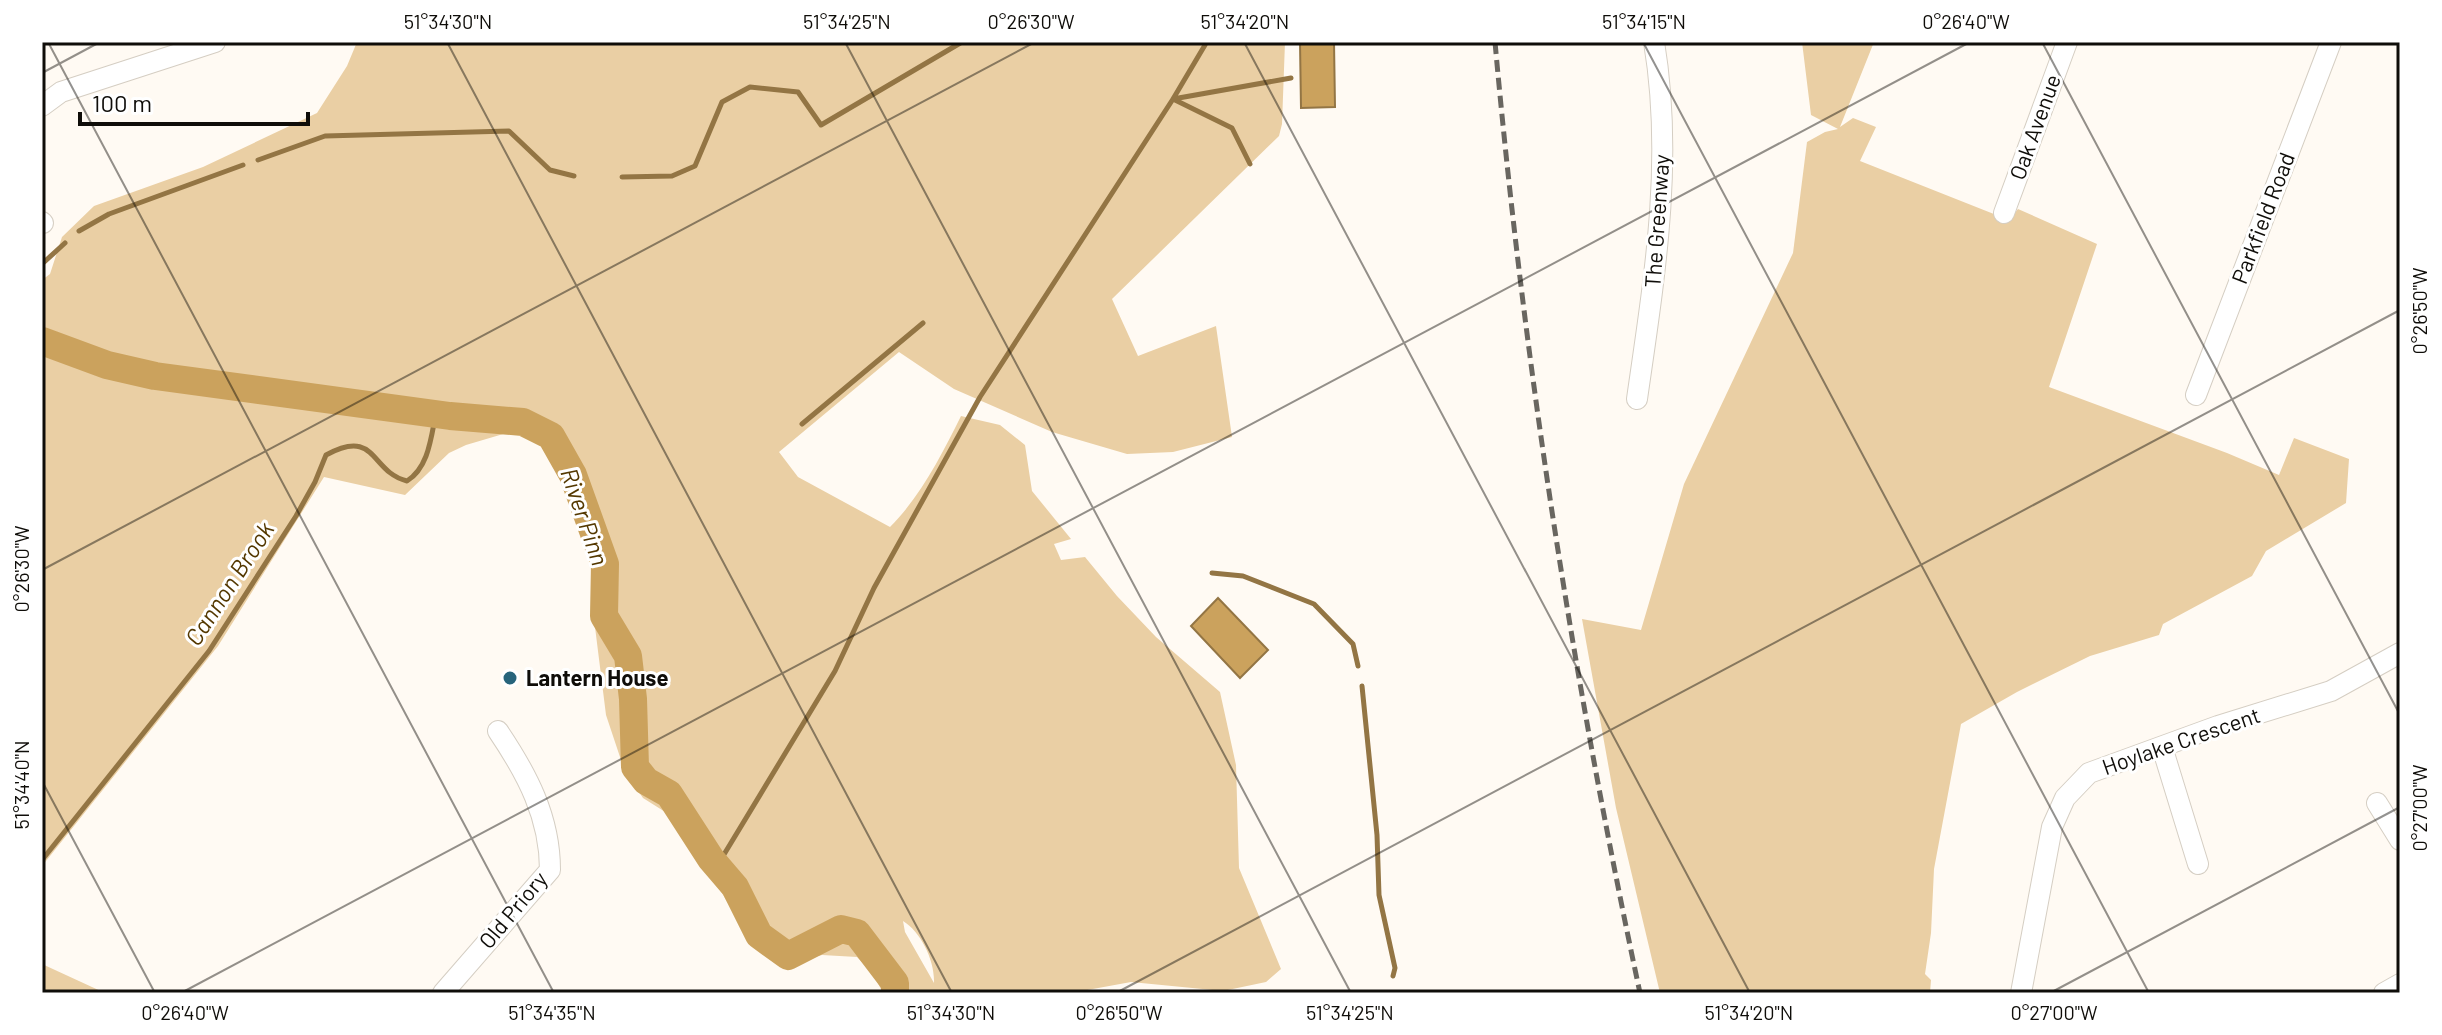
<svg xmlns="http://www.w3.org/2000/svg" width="2442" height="1035" font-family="Barlow,sans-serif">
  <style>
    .green { fill: #eacfa4; fill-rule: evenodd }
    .water { fill: #cba25d; stroke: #937544; stroke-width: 2 }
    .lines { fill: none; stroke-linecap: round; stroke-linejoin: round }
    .stream { stroke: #937544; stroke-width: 5 }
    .river { stroke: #cba25d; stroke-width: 28 }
    .minor-casing { stroke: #d5cec3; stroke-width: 22 }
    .minor { stroke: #fff; stroke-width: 20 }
    .rail { stroke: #696660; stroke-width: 5; stroke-dasharray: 12 6; stroke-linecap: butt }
    .ticks { fill: none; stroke: #0f0d09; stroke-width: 2; stroke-opacity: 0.45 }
    .poi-dot { fill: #27647b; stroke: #fff; stroke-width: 3 }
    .labels { text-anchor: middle; stroke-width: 6; stroke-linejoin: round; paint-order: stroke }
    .street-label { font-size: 22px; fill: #0f0d09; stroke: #fff }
    .poi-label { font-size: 22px; font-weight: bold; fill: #0f0d09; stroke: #fff; text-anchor: start }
    .water-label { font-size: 24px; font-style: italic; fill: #543800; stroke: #fff }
    .neatline { fill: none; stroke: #0f0d09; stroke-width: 3 }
    .ticks-label { font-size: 20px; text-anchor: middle; fill: #0f0d09 }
  </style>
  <rect width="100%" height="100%" fill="#fffaf3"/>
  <path class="green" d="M357,42H1285L1282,124L1279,136L1112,299L1138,356L1216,326L1232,437L1173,452L1127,454L1052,432L954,389L899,352L779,452L798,477L890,527C921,496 942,454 961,416L1000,425L1025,445L1032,491L1071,539L1054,544L1061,560L1085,557L1117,596L1156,637L1220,692L1236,765L1239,868L1281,969L1266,982L1223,991L1131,982L1071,993H883L873,974L857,957L822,955L782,965L752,944L722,893L694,856L670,815L643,798L625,772L606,715L593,611L590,544L564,490L559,464L546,444L510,432L466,445L449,453L405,495L324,477L218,646L42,866V280L50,274L62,237L94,206L203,167L317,113L347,66ZM903,921C921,932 935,961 934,983L905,932Z
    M1802,42H1874L1840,127L1853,118L1876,127L1860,161L2009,220L2018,209L2097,244L2049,387L2227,453L2279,475L2294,438L2349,459L2346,503L2266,551L2252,576L2163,624L2159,635L2090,656L2017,692L1961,724L1934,869L1931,933L1925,974L1931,980L1930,993H1660L1616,808L1582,619L1641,630L1684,484L1793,253L1807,142L1825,132L1838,129L1811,115Z
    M42,964L105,993H42Z"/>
  <path class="water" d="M1300,42H1334L1335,107L1301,108Z
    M1218,598L1268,650L1240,678L1191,626Z"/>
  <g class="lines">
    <path class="stream" d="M1205,45L1173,99L1232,128L1250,164
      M258,160L325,136L509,131L550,170L574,176
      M622,177L672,176L695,166L722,102L750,87L798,92L821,125L962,42
      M79,231L109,214L243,165
      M42,264L65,243
      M802,424L923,323
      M1212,573L1243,576L1314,604L1353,644L1358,666
      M1362,686L1377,835L1379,895L1395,968L1393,976
      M42,860L209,651L296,516L315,482L326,455C377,427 370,472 407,481C429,467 431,437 436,413
      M717,866L835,671L874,588L980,397L1173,99L1291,78"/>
    <path class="river" d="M42,341L107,365L155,376L450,416L523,422L551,436L573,475L605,564L604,616L628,656L633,699L635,767L646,781L669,794L711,859L735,887L759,935L788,956L841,929L857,933L895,983V993"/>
    <g class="minor-casing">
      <path id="minor" d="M42,106L61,92L215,42
        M2004,213L2067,42
        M42,222L43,223
        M2196,395L2331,42
        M1637,399C1654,280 1674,162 1654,42
        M2162,747L2198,864
        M2377,803L2400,840
        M443,993L550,870C550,817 527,774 498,731
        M2021,993L2052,827L2065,798L2089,773L2218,726L2331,691L2400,653
        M2384,993L2400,984"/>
    </g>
    <use href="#minor" class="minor"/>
    <path class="rail" d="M1495,42C1524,362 1573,679 1640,993"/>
  </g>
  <path class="ticks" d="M48,42L554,993M447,42L952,993M845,42L1351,993M1244,42L1750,993M1643,42L2149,993M2042,42L2400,715M42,73L100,42M42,570L1035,42M42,781L155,993M181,993L1970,42M1116,993L2400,310M2050,993L2400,807"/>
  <circle class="poi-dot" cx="510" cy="678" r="8"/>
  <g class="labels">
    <g class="street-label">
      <text transform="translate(2035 127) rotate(-70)" y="8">Oak Avenue</text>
      <text transform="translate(2263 218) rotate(-69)" y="8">Parkfield Road</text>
      <text transform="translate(1657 221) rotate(-86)" y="8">The Greenway</text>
      <text transform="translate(2181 741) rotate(-19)" y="8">Hoylake Crescent</text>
      <text transform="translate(513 910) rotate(-50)" y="8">Old Priory</text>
    </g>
    <g class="poi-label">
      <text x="526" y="686">Lantern House</text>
    </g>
    <g class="water-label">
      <text transform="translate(584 517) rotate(71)" y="8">River Pinn</text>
      <text transform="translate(230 584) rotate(-57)" y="8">Cannon Brook</text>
    </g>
  </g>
  <rect width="2442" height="1035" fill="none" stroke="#ffffff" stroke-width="88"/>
  <path d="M80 112v12h228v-12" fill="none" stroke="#0f0d09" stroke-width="4"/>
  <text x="92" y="112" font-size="24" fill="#0f0d09" stroke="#ffffff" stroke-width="6" paint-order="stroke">100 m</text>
  <rect x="44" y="44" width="2354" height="947" class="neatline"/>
  <g class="ticks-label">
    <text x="448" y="29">51°34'30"N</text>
    <text x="847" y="29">51°34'25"N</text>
    <text x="1031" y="29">0°26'30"W</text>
    <text x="1245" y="29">51°34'20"N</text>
    <text x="1644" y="29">51°34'15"N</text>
    <text x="1966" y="29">0°26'40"W</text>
    <text transform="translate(2420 311) rotate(-90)" y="7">0°26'50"W</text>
    <text transform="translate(22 569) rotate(-90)" y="7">0°26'30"W</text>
    <text transform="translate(22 785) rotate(-90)" y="7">51°34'40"N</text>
    <text transform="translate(2420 808) rotate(-90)" y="7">0°27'00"W</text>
    <text x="185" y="1020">0°26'40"W</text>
    <text x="552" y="1020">51°34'35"N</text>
    <text x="951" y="1020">51°34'30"N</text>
    <text x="1119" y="1020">0°26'50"W</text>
    <text x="1350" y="1020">51°34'25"N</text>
    <text x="1749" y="1020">51°34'20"N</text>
    <text x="2054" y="1020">0°27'00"W</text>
  </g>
</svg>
